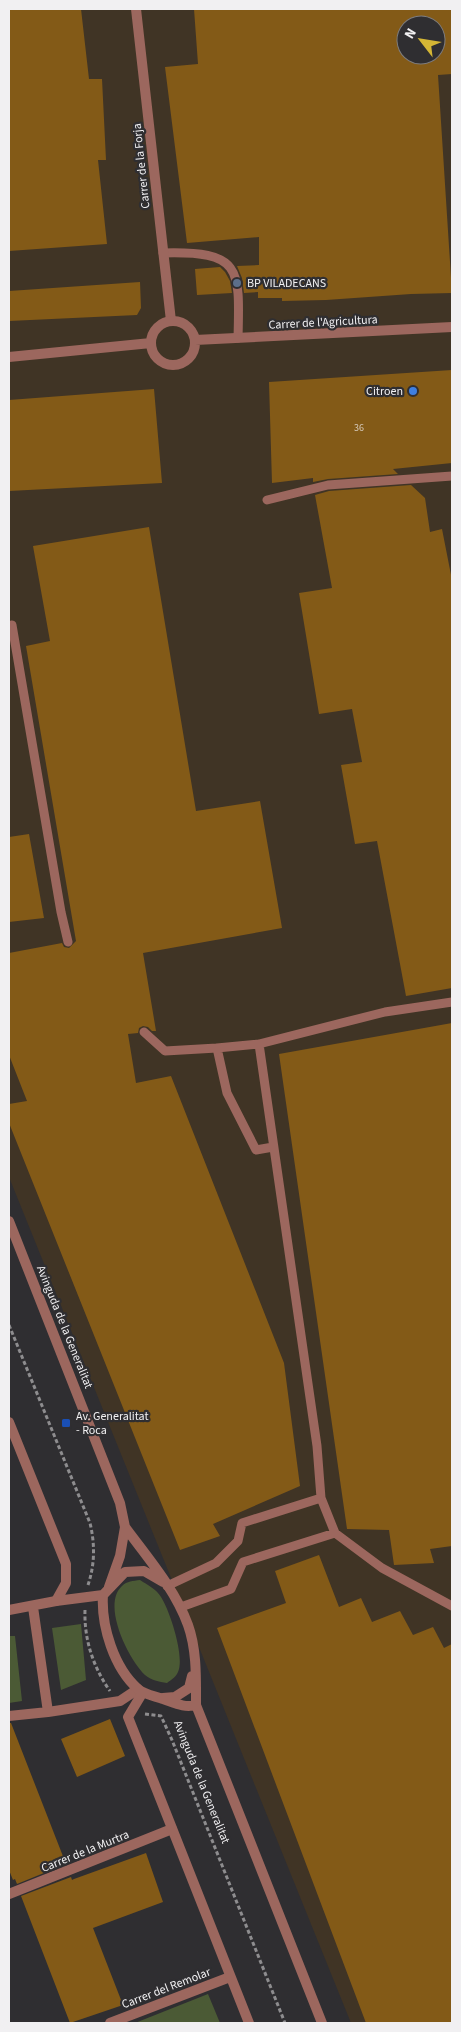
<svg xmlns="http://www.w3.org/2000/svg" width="461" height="2032" font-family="'Source Sans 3',sans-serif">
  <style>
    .industrial { fill: #403425; fill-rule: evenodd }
    .green { fill: #4b5a35 }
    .building { fill: #835a17; fill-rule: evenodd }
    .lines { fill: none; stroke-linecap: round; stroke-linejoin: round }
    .path { stroke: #8e8d8f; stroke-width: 3; stroke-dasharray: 4 2.5; stroke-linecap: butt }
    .service { stroke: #9c675e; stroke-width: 9 }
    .pedestrian { stroke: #9c675e; stroke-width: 10 }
    .minor { stroke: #9c675e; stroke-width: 10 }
    .tertiary { stroke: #9c675e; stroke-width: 10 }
    .service-dot { fill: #5c6f8a; stroke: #2f2e31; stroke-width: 2 }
    .shop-dot { fill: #3f7fe0; stroke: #2f2e31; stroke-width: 2 }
    .transit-dot { fill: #1a4fb4; stroke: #2f2e31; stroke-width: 2 }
    .labels { text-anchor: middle; stroke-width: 4.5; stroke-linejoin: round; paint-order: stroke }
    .number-label { font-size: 10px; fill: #d6cabb }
    .street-label { font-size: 12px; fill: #f1f0f2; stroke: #2f2e31 }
    .poi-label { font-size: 12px; fill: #f1f0f2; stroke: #2f2e31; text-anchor: start }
  </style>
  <rect width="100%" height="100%" fill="#2f2e31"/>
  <path class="industrial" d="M9,9H452V2023H351L9,1177ZM406,25H436V55H406Z"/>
  <path class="green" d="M140,1580C148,1585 157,1590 161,1597C170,1611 185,1657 178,1672C176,1677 171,1680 167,1683C159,1682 151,1680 145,1675C129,1660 101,1605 122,1586C127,1581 133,1581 140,1580Z
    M81,1624L86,1680L61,1690L52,1628Z
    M9,1636H15L22,1701L9,1703Z
    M208,1994L220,2023H135Z"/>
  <path class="building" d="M9,9H81L89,79H102L106,160H98L107,244L9,251Z
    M194,9H452V74L438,75L452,293L411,294L326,300L282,301V298H258V292L244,293L242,278L237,266L259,265V237L187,243L165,67L198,64ZM406,25H436V55H406Z
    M220,267L225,272L230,281L232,293L197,295L195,269Z
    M140,282L141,308L137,315L9,321V291Z
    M452,370V463L393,469L398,474L328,479L313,482V478L272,483L269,382Z
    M154,389L162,483L9,491V400Z
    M411,485L425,498L430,532L442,529L452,580V988L406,996L377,841L355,844L341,765L362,762L352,709L319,714L299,593L332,588L315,495L329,491Z
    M149,527L196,811L260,801L282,928L143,953L156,1031H152L148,1027L143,1026L139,1028L138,1033L128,1034L136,1083L171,1076L284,1363L300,1486L213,1524L220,1536L180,1550L9,1123V1104L27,1101L9,1055V953L62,943L64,947L69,948L76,941L26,646L50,641L33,546Z
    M29,834L44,918L9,922V837Z
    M452,1023V1546L430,1549L434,1563L394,1565L389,1530L347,1529L279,1054Z
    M319,1555L339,1607L361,1598L372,1622L400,1611L413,1635L433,1627L444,1648L452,1644V2023H366L217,1628L286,1603L275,1571Z
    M110,1719L125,1756L77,1777L61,1739Z
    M9,1723H11L66,1864L17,1884L15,1879L13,1880L9,1870Z
    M146,1853L163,1902L93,1928L123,2005L70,2023L21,1896L71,1877L72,1880L74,1879Z"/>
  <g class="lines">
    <path class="path" d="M9,1325L90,1523C95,1544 95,1564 88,1585
      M85,1610C84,1639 93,1667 110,1691
      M145,1714L161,1716L172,1740L285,2023"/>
    <path class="service" d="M163,253C241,251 240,267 238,338
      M267,500L328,485L452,476
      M12,625L61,912L68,942
      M144,1032L165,1051L217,1048L259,1044L385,1012L452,1002
      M259,1044L317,1446L321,1498L335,1533L382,1568L452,1606
      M217,1048L227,1093L256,1150L273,1147
      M167,1586L216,1563L238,1541L242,1523L321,1498
      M181,1607L231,1589L243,1562L335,1533"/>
    <path class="pedestrian" d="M9,1894L172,1829
      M110,2023L230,1977"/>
    <path class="minor" d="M136,9L171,321
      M33,1607L48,1712
      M9,1610L56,1601
      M9,1716L48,1712L120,1701L138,1689"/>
    <path class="tertiary" d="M151 343a22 22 0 1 1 44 0a22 22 0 1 1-44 0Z
      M195,340L452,327
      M9,357L151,343
      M9,1221L120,1503L125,1527L120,1556L109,1587
      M9,1422L66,1564V1583L56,1601
      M125,1527C147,1557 175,1589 188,1625C197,1650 196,1679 196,1705L322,2023
      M163,1582L144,1571L125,1572L103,1595C101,1626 114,1668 138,1689C145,1695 155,1696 163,1699C175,1703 184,1708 196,1705
      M56,1601L103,1595
      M143,1692L128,1717L249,2023
      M163,1698L175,1697L189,1688L192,1676"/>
  </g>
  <circle class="service-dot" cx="237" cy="283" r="5"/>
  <circle class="shop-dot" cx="413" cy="391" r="5"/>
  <rect class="transit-dot" x="61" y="1418" width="10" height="10" rx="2.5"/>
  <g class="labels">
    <g class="number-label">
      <text x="359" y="431">36</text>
    </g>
    <g class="street-label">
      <text transform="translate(141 166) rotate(-96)" y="4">Carrer de la Forja</text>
      <text transform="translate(323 322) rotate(-3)" y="4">Carrer de l'Agricultura</text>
      <text transform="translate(65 1327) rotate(68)" y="4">Avinguda de la Generalitat</text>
      <text transform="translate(202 1782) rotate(68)" y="4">Avinguda de la Generalitat</text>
      <text transform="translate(85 1851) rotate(-22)" y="4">Carrer de la Murtra</text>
      <text transform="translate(166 1988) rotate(-21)" y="4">Carrer del Remolar</text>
    </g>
    <g class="poi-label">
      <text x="247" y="287">BP VILADECANS</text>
      <text x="403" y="395" text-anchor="end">Citroen</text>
      <text x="76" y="1420">Av. Generalitat<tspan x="76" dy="14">- Roca</tspan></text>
    </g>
  </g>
  <rect width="461" height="2032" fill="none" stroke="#f1f0f2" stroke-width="20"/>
  <g transform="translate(421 40) rotate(301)"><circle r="24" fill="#2f2e31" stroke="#7d7c7e"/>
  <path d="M0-4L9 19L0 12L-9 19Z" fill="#d4b635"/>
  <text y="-8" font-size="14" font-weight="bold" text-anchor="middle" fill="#f1f0f2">N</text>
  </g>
</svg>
